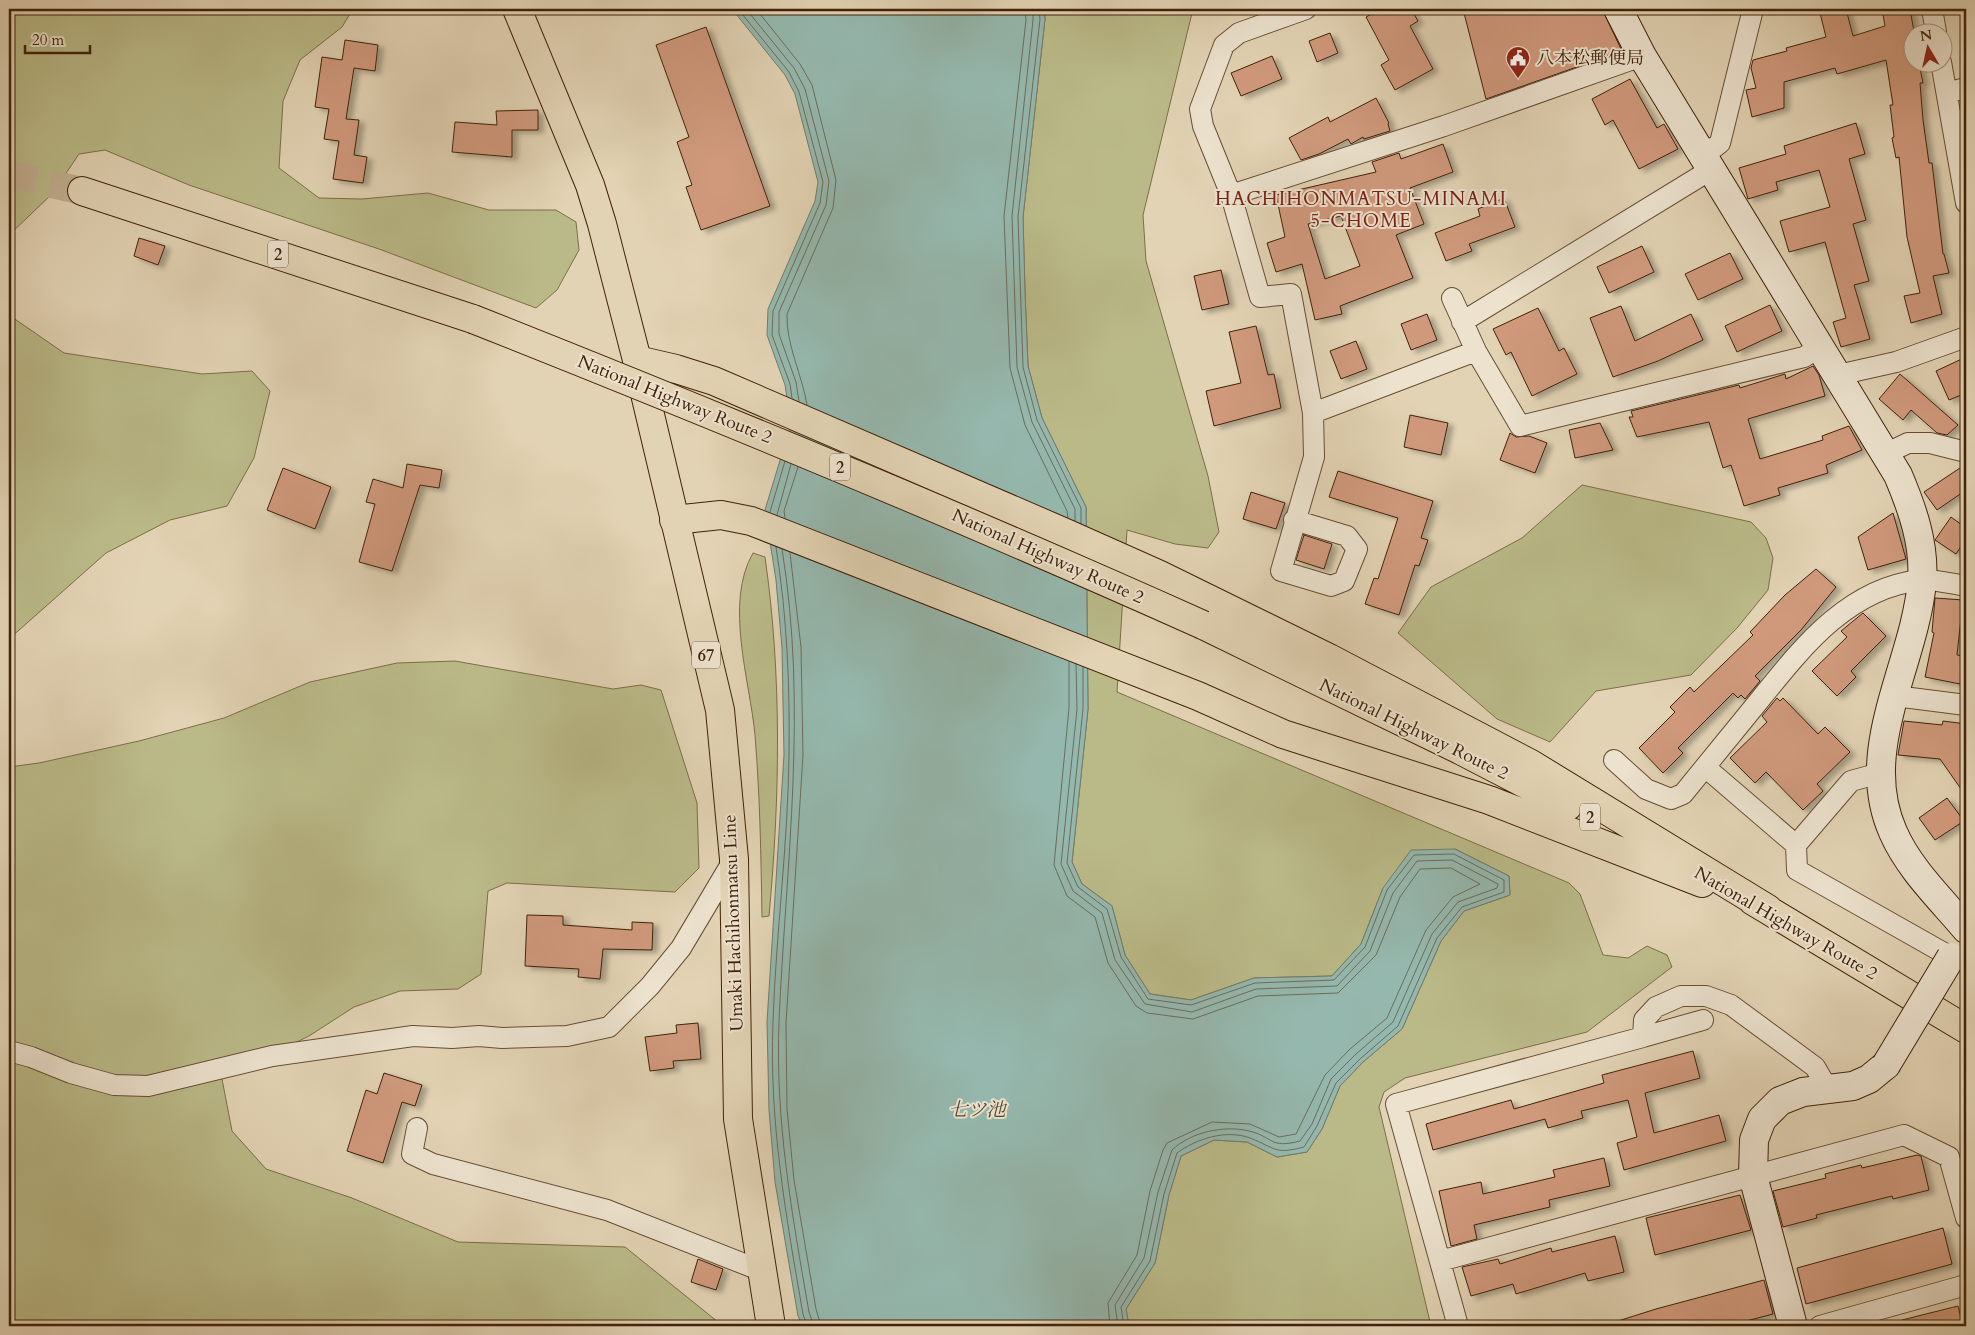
<svg xmlns="http://www.w3.org/2000/svg" width="1975" height="1335" font-family="Cardo,'Noto Serif JP',serif">
  <style>
    .green { fill: #baba88; stroke: #7d6e48 }
    .water { fill: #95b8ae; stroke: #737c6c }
    .lines { fill: none; stroke-linecap: round; stroke-linejoin: round }
    .shore { stroke: #6a6d5c; stroke-width: 1 }
    .building { fill: #d0997b; stroke: #402209; fill-rule: evenodd; filter: url(#shadow) }
    .highway-tunnel { stroke: #c2b092; stroke-width: 28; stroke-dasharray: 28 14; stroke-linecap: butt }
    .street-casing { stroke: #684e34; stroke-width: 22 }
    .secondary-casing { stroke: #402209; stroke-width: 30 }
    .primary-casing { stroke: #402209; stroke-width: 30 }
    .highway-casing { stroke: #402209; stroke-width: 30 }
    .street { stroke: #ece2ce; stroke-width: 20 }
    .secondary { stroke: #ece2ce; stroke-width: 28 }
    .primary { stroke: #e2d3b4; stroke-width: 28 }
    .highway { stroke: #e2d3b4; stroke-width: 28 }
    .secondary-bridge-casing { stroke: #402209; stroke-width: 30; stroke-linecap: butt }
    .highway-bridge-casing { stroke: #402209; stroke-width: 30; stroke-linecap: butt }
    .secondary-bridge { stroke: #ece2ce; stroke-width: 28 }
    .highway-bridge { stroke: #e2d3b4; stroke-width: 28 }
    .labels { text-anchor: middle; stroke-width: 4; stroke-linejoin: round; paint-order: stroke }
    .shield { fill: #ece2ce; stroke: #745c44; stroke-width: 1 }
    .shield-label { font-size: 16px; font-weight: bold; fill: #402209 }
    .poi-label { font-size: 18px; fill: #402209; stroke: #ece2ce; text-anchor: start }
    .street-label { font-size: 18px; fill: #402209; stroke: #ece2ce }
    .neighbourhood-label { font-size: 19px; letter-spacing: 1px; fill: #7a1f14; stroke: #ece2ce }
    .water-label { font-size: 19px; font-style: italic; fill: #554832; stroke: #ece2ce }
  </style>
  <defs>
    <filter id="shadow"><feDropShadow dx="5.5" dy="3" stdDeviation="2.5" flood-color="#0004"/></filter>
  </defs>
  <rect width="100%" height="100%" fill="#e2d3b4"/>
  <filter id="stains"><feTurbulence type="fractalNoise" baseFrequency=".004" numOctaves="4"/><feColorMatrix values="0 0 0 0 .2 0 0 0 0 .09 0 0 0 0 .02 0 0 0 .5 -.17"/></filter>
  <radialGradient id="worn" r=".72"><stop offset=".6" stop-color="#630" stop-opacity="0"/><stop offset="1" stop-color="#630" stop-opacity=".3"/></radialGradient>
  <path class="green" d="M9,9H353L342,27L300,60L283,101L279,168L319,198L362,199L428,193L489,210H556L576,222L579,250L557,290L536,308L379,249L189,185L105,150L79,154L52,194L9,235Z
    M1044,9H1193L1143,215L1146,261L1208,476L1219,532L1208,548L1175,544L1127,530L1117,692L1569,883L1580,894L1603,955L1628,958L1647,946L1667,955L1672,967L1587,1032L1405,1078L1384,1092L1379,1107L1431,1326H1129L1126,1309L1155,1263L1169,1195L1181,1156L1214,1140L1247,1142L1277,1157L1307,1152L1322,1129L1340,1086L1363,1062L1402,1029L1441,941L1464,911L1510,895L1509,876L1455,849L1383,888L1361,944L1332,976L1254,978L1191,1000L1150,994L1125,955L1112,906L1082,884L1072,862L1088,709L1086,507L1042,418L1028,366L1025,292L1023,217L1045,19Z
    M9,315L64,353L202,374L252,371L270,391L254,458L227,506L170,520L106,553L9,639Z
    M1582,485L1751,522L1766,538L1773,558L1768,590L1737,628L1691,675L1596,691L1550,742L1497,719L1398,633L1431,587L1522,538Z
    M753,553L765,557C782,676 780,796 769,916L762,917C761,856 760,796 755,735C750,681 724,603 753,553Z
    M455,661L613,689L641,685L661,690L697,803L699,868L675,892L507,883L488,891L481,974L458,989L400,991L354,1007L309,1036L222,1079L232,1131L266,1169L352,1198L458,1242L625,1247L723,1326H9V767L39,763L139,741L224,718L310,682L397,663Z"/>
  <path class="water" d="M732,9H1044L1045,19L1023,217L1025,292L1028,366L1042,418L1086,507L1088,709L1072,862L1082,884L1112,906L1125,955L1150,994L1191,1000L1254,978L1332,976L1361,944L1383,888L1411,850L1455,849L1509,876L1510,895L1464,911L1441,941L1402,1029L1363,1062L1340,1086L1322,1129L1307,1152L1277,1157L1247,1142L1214,1140L1181,1156L1169,1195L1155,1263L1126,1309L1129,1326H803L798,1316L775,1182L769,1110L767,1022L784,755L782,648L776,580L765,510L791,424L785,385L767,335L768,309L815,201L818,182L795,94L785,75Z"/>
  <g class="lines">
    <path class="shore" d="M738,9L789,72L799,92L823,182L820,203L773,311L772,335L790,384L792,398
      M746,9L794,68L805,89L829,181L826,205L779,312V334L796,382L799,401
      M756,9L800,64L812,85L836,180L833,208L787,314C786,345 802,374 807,405
      M1025,9L1026,20L1004,216L1010,368L1025,425L1067,511L1068,518
      M1033,9V20L1012,216L1017,367L1032,422L1075,509V521
      M1039,9L1040,19L1018,217L1023,367L1037,420L1081,508V524
      M770,512L785,461
      M777,515L791,464
      M785,518L784,511L798,467
      M776,547C787,615 790,686 789,755C788,844 776,933 773,1022C769,1121 786,1217 803,1314L807,1326
      M782,549C808,708 786,863 779,1021C775,1120 792,1215 809,1312L814,1326
      M790,553L801,647L803,755L786,1023L787,1109L794,1180L816,1309L821,1326
      M1069,662V708L1054,865L1067,896L1095,917L1108,963L1136,1006L1147,1013L1193,1019L1258,996L1338,993L1376,955L1400,897L1420,869L1451,868L1480,884L1453,897L1426,930L1387,1018L1350,1049L1325,1075L1296,1134L1279,1137L1250,1124L1212,1122L1167,1143L1163,1150L1150,1191L1137,1255L1108,1303L1110,1326
      M1076,664L1077,709L1061,864L1073,891L1102,913L1115,960L1145,1004L1192,1012L1256,989L1337,986L1370,951L1393,893L1417,861L1452,860L1498,884L1497,888L1458,902L1432,934L1393,1022L1356,1054L1331,1079L1312,1124L1300,1141C1269,1149 1274,1137 1249,1131C1224,1125 1191,1132 1172,1150L1158,1192L1144,1258L1115,1305L1118,1326
      M1083,667V709L1067,863L1078,887L1107,909L1121,957L1148,999L1191,1005L1255,983L1334,980L1365,947L1387,890L1414,855L1454,854L1504,880V892L1462,907L1437,938L1398,1026L1360,1059L1336,1083L1317,1126L1304,1147C1274,1155 1276,1148 1250,1138C1226,1129 1196,1139 1177,1153L1164,1194L1150,1261L1121,1307L1124,1326"/>
  </g>
  <path class="building" d="M1381,9H1411L1418,21L1410,26L1433,69L1395,90L1381,65L1389,60L1366,17Z
    M1463,9H1602L1622,51L1486,99Z
    M1819,9H1846L1853,36L1885,26L1882,9H1910L1914,32L1912,62L1919,63L1923,83H1920L1923,120L1929,163H1932L1943,254H1944L1949,273L1933,276L1942,314L1911,323L1904,296L1920,293L1907,237L1899,157L1896,158L1892,138L1894,137L1890,105H1893L1886,60L1837,74L1835,68L1784,82V108L1752,117L1746,90L1756,88L1751,68L1753,60L1787,51L1786,48L1826,37Z
    M706,27L770,206L701,230L686,187L692,185L677,142L689,137L656,45Z
    M1330,33L1338,53L1317,62L1309,41Z
    M345,40L378,45L375,71L354,68L346,119L359,120L354,155L367,157L363,183L333,179L339,141L324,139L329,109L315,107L322,57L342,60Z
    M1272,56L1282,79L1241,96L1231,73Z
    M1630,79L1657,128L1664,124L1678,149L1639,169L1613,120L1605,125L1592,99Z
    M1376,98L1389,123L1388,124L1390,131L1364,139L1363,137L1351,144L1348,139L1319,154L1301,160L1289,138L1328,117L1330,122Z
    M538,110V130H512V157L452,152L455,122L497,125L496,111Z
    M1856,123L1865,154L1849,159L1866,220L1853,224L1869,281L1854,285L1870,339L1841,347L1833,322L1846,318L1825,242L1789,252L1780,221L1830,207L1819,170L1776,182L1778,190L1748,199L1739,168L1786,154L1784,146Z
    M1443,144L1453,172L1410,188L1424,224L1396,235L1413,278L1340,306L1342,314L1315,320L1302,264L1276,272L1267,243L1285,237L1276,195L1376,172L1372,162L1399,153L1401,159ZM1341,216L1360,266L1325,279L1308,224Z
    M1504,198L1515,227L1469,244L1472,251L1446,261L1435,233L1480,216L1478,209Z
    M139,238L165,246L158,265L134,256Z
    M1642,246L1654,272L1609,293L1597,267Z
    M1730,253L1743,279L1698,300L1685,274Z
    M1221,270L1229,304L1202,310L1194,276Z
    M1770,305L1782,331L1737,352L1725,326Z
    M1621,306L1635,341L1691,314L1703,340L1658,361L1613,377L1590,318Z
    M1538,308L1559,351L1564,348L1577,374L1532,396L1511,352L1506,355L1493,329Z
    M1427,314L1437,340L1411,350L1401,324Z
    M1256,326L1268,375L1274,374L1281,408L1214,426L1206,391L1241,383L1229,332Z
    M1356,341L1367,369L1341,379L1330,351Z
    M1966,357V393L1949,400L1936,371Z
    M1813,366L1819,375L1825,396L1748,419L1760,459L1823,440L1822,436L1849,426L1862,450L1826,465L1828,473L1778,488L1780,495L1744,506L1731,465L1723,468L1709,422L1637,437L1629,417H1633L1631,411L1739,385L1740,388L1785,374L1786,379Z
    M1900,374L1958,425L1947,435L1937,433L1911,410L1903,420L1879,399Z
    M1410,415L1448,423L1441,455L1404,447Z
    M1600,423L1613,450L1575,458L1569,430Z
    M1510,433L1516,437L1529,436L1547,443L1535,473L1500,460Z
    M407,464L442,470L439,488L420,485L392,571L359,562L375,504L366,502L373,479L403,488Z
    M1966,464V490L1937,510L1924,492Z
    M283,468L331,487L315,529L267,510Z
    M1338,471L1433,501L1421,538L1428,540L1419,566L1415,565L1399,615L1365,604L1374,578L1378,579L1398,518L1329,497Z
    M1251,492L1285,503L1276,529L1243,519Z
    M1893,513L1906,559L1868,570L1858,537Z
    M1951,517L1966,528V539L1956,554L1935,540Z
    M1304,535L1332,544L1324,569L1296,560Z
    M1816,569L1836,587L1801,630L1755,676L1760,681L1745,699L1741,695L1738,698L1733,693L1678,748L1683,753L1663,773L1639,748L1675,712L1670,707L1690,687L1694,692L1753,635L1750,632L1785,595Z
    M1935,598L1963,600L1957,655L1965,656L1960,684L1925,677L1934,633L1932,632Z
    M1863,613L1886,636L1851,671L1856,677L1837,696L1812,671L1847,637L1841,631Z
    M1777,698L1780,701L1783,698L1818,734L1825,727L1850,752L1817,784L1823,791L1803,810L1766,772L1755,783L1730,758L1767,722L1762,716Z
    M1904,721L1942,725L1943,721L1966,724V796L1940,759L1898,755Z
    M1947,798L1964,821L1935,840L1919,818Z
    M527,915L563,916V925L632,930V922L653,923L652,950L603,949L600,979L578,977L579,969L525,966Z
    M698,1023L701,1059L673,1061L674,1068L650,1071L645,1037L677,1033L676,1025Z
    M1693,1051L1700,1078L1645,1093L1654,1133L1719,1115L1726,1141L1624,1170L1617,1143L1637,1137L1628,1100L1581,1111L1583,1118L1548,1128L1545,1119L1433,1150L1426,1124L1511,1100L1514,1109L1604,1083L1602,1075Z
    M384,1073L422,1085L415,1106L402,1102L383,1163L347,1151L366,1090L377,1094Z
    M1917,1155L1921,1156L1929,1190L1893,1199L1892,1196L1816,1215L1817,1218L1783,1227L1773,1191L1826,1178L1825,1174L1861,1165L1862,1168Z
    M1604,1158L1610,1186L1549,1200L1550,1207L1474,1225L1477,1239L1451,1246L1439,1191L1481,1182L1483,1194L1555,1177L1553,1170Z
    M1740,1195L1751,1230L1655,1255L1646,1218Z
    M1943,1228L1952,1264L1806,1304L1797,1268Z
    M1615,1236L1624,1272L1588,1281L1585,1273L1516,1294L1513,1284L1471,1296L1462,1267L1498,1259L1500,1264L1551,1248L1552,1252Z
    M698,1259L723,1269L716,1290L691,1282Z
    M1764,1280L1773,1314L1727,1326H1618V1321L1656,1309Z
    M1958,1306L1963,1326H1903L1902,1320Z"/>
  <g class="lines">
    <path class="highway-tunnel" d="M9,174L82,191"/>
    <g class="street-casing">
      <path id="street" d="M1932,9L1936,32
        M1941,62L1966,203
        M1947,93L1966,88
        M1703,156L1720,143L1753,9
        M1231,195L1444,126L1642,56
        M1452,298L1476,351L1520,426L1804,357L1820,347
        M1462,322L1712,169
        M1838,375L1896,362L1966,337
        M1313,413L1476,351
        M1885,454L1908,443H1930L1966,452
        M1294,520L1347,536L1357,549L1344,581L1331,586L1281,571L1314,457L1313,413L1291,294L1260,297L1231,195L1203,126L1200,109L1224,45L1239,33L1306,9
        M1895,696L1966,705
        M1614,760L1646,789L1671,799L1683,794C1708,763 1733,733 1758,702C1801,649 1847,588 1921,580C1935,579 1952,584 1966,586
        M1705,767L1796,845
        M1880,773L1851,781L1796,845L1797,870L1951,957
        M1643,1037L1703,1020
        M9,1051L31,1057L71,1073L114,1085L148,1086L272,1056L413,1036L452,1038L479,1036L502,1038L567,1036L609,1027L650,986L681,948L734,859
        M417,1128L412,1154L433,1164L607,1210L762,1271
        M1440,1261L1904,1135L1949,1157L1966,1218
        M1458,1326L1396,1104L1643,1037L1644,1020L1656,1007L1681,996H1706L1731,1005L1815,1067L1828,1089
        M1820,1326L1966,1285"/>
    </g>
    <g class="secondary-casing">
      <path id="secondary" d="M1618,9L1642,56L1898,475C1912,508 1925,544 1922,581C1915,664 1856,749 1893,832C1909,869 1941,899 1966,929
        M1793,1326L1753,1176L1754,1140L1762,1119L1780,1101L1803,1092L1853,1086L1869,1079L1886,1065"/>
    </g>
    <g class="primary-casing">
      <path id="primary" d="M517,9L590,185L602,224L637,360L720,710L734,859L738,1119L771,1326"/>
    </g>
    <g class="highway-casing">
      <path id="highway" d="M82,191L473,319
        M637,360L676,369L714,381L1068,534L1160,575L1329,658L1531,764L1768,909
        M674,520L721,515L751,521L1198,696L1283,734L1489,800L1702,883
        M1203,625L1460,750L1568,806
        M1753,901L1966,1029"/>
    </g>
    <use href="#street" class="street"/>
    <use href="#secondary" class="secondary"/>
    <use href="#primary" class="primary"/>
    <use href="#highway" class="highway"/>
    <g class="secondary-bridge-casing">
      <path id="secondary-bridge" d="M1886,1065L1951,957"/>
    </g>
    <g class="highway-bridge-casing">
      <path id="highway-bridge" d="M473,319C718,416 962,517 1203,625"/>
    </g>
    <use href="#secondary-bridge" class="secondary-bridge"/>
    <use href="#highway-bridge" class="highway-bridge"/>
  </g>
  <defs>
    <g id="civic-pin" transform="scale(1.25)"><path d="M0 17L-7.5 6A9.5 9.5 0 1 1 7.5 6Z" fill="#8f2418" stroke="#ece2ce"/><path d="M-.6-6.5H3V-4.5H.6V-3L4-1V1h2V6H-6V1h2V-1L-.6-3ZM-1.2 2.5V6h2.4V2.5Z" fill="#fff"/></g>
  </defs>
  <g fill-rule="evenodd">
    <use href="#civic-pin" x="1518" y="58"/>
  </g>
  <g class="labels">
    <g class="shield">
      <rect x="268" y="240.5" width="20" height="27" rx="4"/>
      <rect x="830" y="453.5" width="20" height="27" rx="4"/>
      <rect x="692" y="641.5" width="28" height="27" rx="4"/>
      <rect x="1580" y="803.5" width="20" height="27" rx="4"/>
    </g>
    <g class="shield-label">
      <text x="278" y="260">2</text>
      <text x="840" y="473">2</text>
      <text x="706" y="661">67</text>
      <text x="1590" y="823">2</text>
    </g>
    <g class="poi-label">
      <text x="1536" y="64">八本松郵便局</text>
    </g>
    <g class="street-label">
      <text transform="translate(675 399) rotate(22)" y="6">National Highway Route 2</text>
      <text transform="translate(1048 556) rotate(24)" y="6">National Highway Route 2</text>
      <text transform="translate(1414 729) rotate(26)" y="6">National Highway Route 2</text>
      <text transform="translate(733 923) rotate(-92)" y="6">Umaki Hachihonmatsu Line</text>
      <text transform="translate(1786 923) rotate(30)" y="6">National Highway Route 2</text>
    </g>
    <g class="neighbourhood-label">
      <text x="1361" y="205">HACHIHONMATSU-MINAMI<tspan x="1361" dy="22">5-CHOME</tspan></text>
    </g>
    <g class="water-label">
      <text x="977" y="1116">七ツ池</text>
    </g>
  </g>
  <rect width="1975" height="1335" fill="none" stroke="#e2d3b4" stroke-width="30"/>
  <rect x="10" y="10" width="1955" height="1315" fill="none" stroke="#402209" stroke-width="2.5"/>
  <rect x="15" y="15" width="1945" height="1305" fill="none" stroke="#402209"/>
  <g transform="translate(1928 48) rotate(351)"><circle r="24" fill="#ece2ce" stroke="#a7957f"/>
  <path d="M0-4L9 19L0 12L-9 19Z" fill="#8f2418"/>
  <text y="-8" font-size="14" font-weight="bold" text-anchor="middle" fill="#402209">N</text>
  </g>
  <path d="M25 45v8h65v-8" fill="none" stroke="#402209" stroke-width="2.5"/>
  <text x="32" y="45" font-size="15" fill="#402209" stroke="#ece2ce" stroke-width="4" paint-order="stroke">20 m</text>
  <rect width="100%" height="100%" filter="url(#stains)"/>
  <rect width="100%" height="100%" fill="url(#worn)"/>
</svg>
